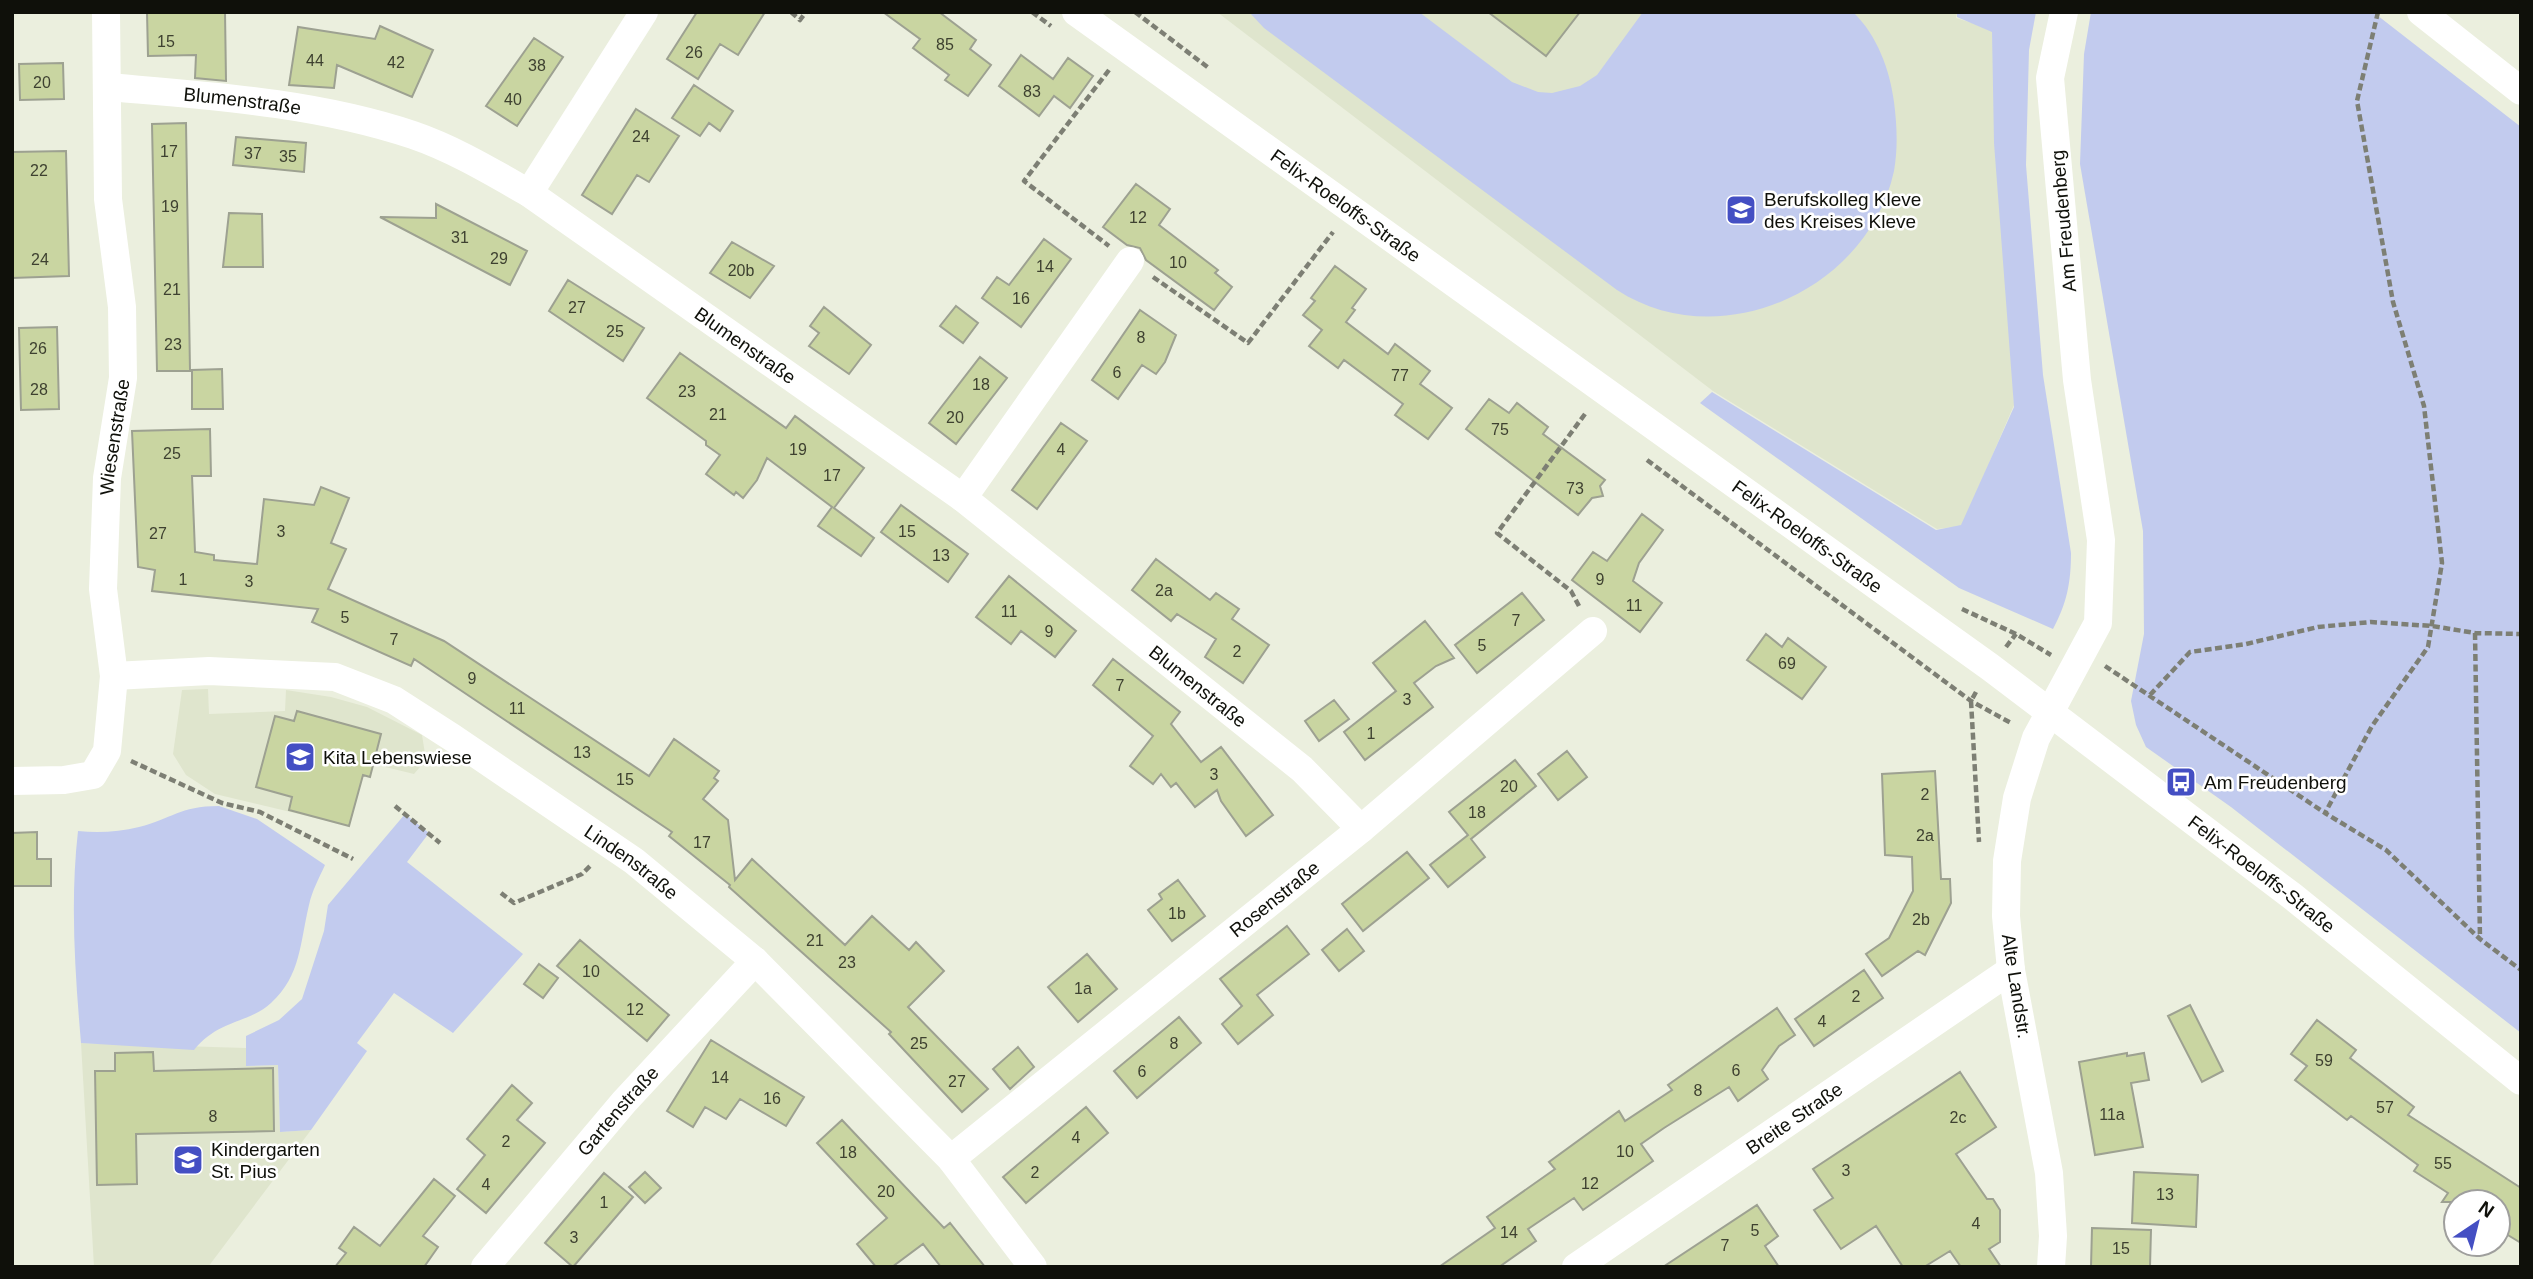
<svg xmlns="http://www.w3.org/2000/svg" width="2533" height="1279" font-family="Helvetica,sans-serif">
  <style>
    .built { fill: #dfe5cd }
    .green { fill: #c2cbee }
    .building { fill: #c9d5a1; stroke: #9da191; stroke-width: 2 }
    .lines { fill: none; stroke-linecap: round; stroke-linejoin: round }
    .path { stroke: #7d7f74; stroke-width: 4.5; stroke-dasharray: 7 3.5; stroke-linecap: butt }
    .minor { stroke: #fff; stroke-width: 28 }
    .labels { text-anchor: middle; stroke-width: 5; stroke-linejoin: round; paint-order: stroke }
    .number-label { font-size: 16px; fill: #3e4130 }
    .street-label { font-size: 19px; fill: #0f100a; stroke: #fff }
    .poi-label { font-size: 19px; fill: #0f100a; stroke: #fff; text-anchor: start }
  </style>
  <rect width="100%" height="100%" fill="#ebefde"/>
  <path class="built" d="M1217,12H1957L1956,18L1995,30L2014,405L1962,526L1937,529L1713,391Z
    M208,689L209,714L285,711L286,690L331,697L367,707L422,735L426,760L414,774L373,764L370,777L363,776L349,826L215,794L186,775L173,754L182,690Z
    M81,1043L246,1048L247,1066L278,1065L280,1132L311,1130L208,1267H94Z"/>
  <path class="green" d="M1249,12H1419L1512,82L1538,92L1552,93L1580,86L1597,75L1643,12H1853C1877,35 1890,70 1894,102C1897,125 1898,148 1894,171C1868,290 1720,357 1617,290L1264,28Z
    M1957,12H2036L2029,50L2026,165L2043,375L2071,553C2071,582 2067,603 2053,629L1959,588L1700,403L1712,392L1936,530L1961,525L2014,407L1994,143L1992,32L1957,17Z
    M2091,12H2373L2521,127V1033L2231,807L2146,747L2136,725L2131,701L2144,634L2143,531L2080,164L2084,54Z
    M219,806L257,819L325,865C319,878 312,891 309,905C300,942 301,976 271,1003C248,1024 219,1019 194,1050L81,1043C75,973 70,901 78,831C98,833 119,832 139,827C172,819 179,806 219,806Z
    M405,814L429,833L407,862L523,954L453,1033L394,993L357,1043L367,1051L311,1130L280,1132L278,1065L246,1066V1036L279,1020L302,999L324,931L328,905Z"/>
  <path class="building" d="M147,12H225L226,81L195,78L196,55L148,56Z
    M697,12H765L738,55L720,44L698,79L667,59Z
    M883,12H939L976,40L970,49L991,65L968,96L945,80L949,75L913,48L920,39Z
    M1488,12H1580L1546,56Z
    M380,26L433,50L412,97L337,65L334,88L289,85L298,27L375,39Z
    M534,38L563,57L517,126L486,106Z
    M1021,55L1053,79L1068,58L1093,76L1070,108L1054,96L1039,116L999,86Z
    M63,63L64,99L20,100L19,64Z
    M694,85L733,111L720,131L709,123L700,136L672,118Z
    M636,109L679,136L649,182L637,175L612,214L582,195Z
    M186,123L190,371H157L152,124Z
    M236,137L306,143L304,172L233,165Z
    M66,151L69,276L12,278V152Z
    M1136,184L1170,209L1159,225L1218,270L1215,273L1232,287L1214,310L1146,260L1140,248L1127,245L1103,227Z
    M436,204L527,251L510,285L380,217L436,218Z
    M229,213L262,214L263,267H223Z
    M1044,239L1071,259L1021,327L982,298L997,277L1009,285Z
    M732,242L774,266L750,298L710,273Z
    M1335,266L1366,289L1352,308L1355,310L1346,322L1388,354L1395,344L1430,371L1420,384L1452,408L1428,439L1395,415L1403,404L1344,360L1338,368L1309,346L1322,330L1303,315L1315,301L1311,298Z
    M568,280L644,328L623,361L549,311Z
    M956,306L978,323L963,343L940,326Z
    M824,307L871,345L849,374L809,346L819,333L810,326Z
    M1140,310L1176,335L1165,362L1156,374L1142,365L1118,399L1092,380Z
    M57,327L59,409L21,410L19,328Z
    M680,353L786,428L795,416L864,468L834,508L874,538L861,556L818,526L832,507L767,458L757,480L743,498L736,492L734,495L706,474L720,455L706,445V441L647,398Z
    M980,357L1007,378L956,444L929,423Z
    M222,369L223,409H192V370Z
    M1489,399L1509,413L1517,403L1548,427L1543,434L1605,480L1600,486L1603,496L1592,498L1578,515L1466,429Z
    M1061,423L1087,441L1037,509L1012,490Z
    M210,429L211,476H192L195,552L214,555V560L257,564L264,499L314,505L321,487L349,498L331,543L346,549L328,589L444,641L649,776L674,739L719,771L714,778L718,781L703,799L728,820L735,880L752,859L845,945L872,916L909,950L916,942L944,971L908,1007L988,1089L962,1112L889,1034L891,1032L729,887L730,885L669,836L672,832L414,659L411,666L312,622L318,609L152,591L155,570L138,567L132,431Z
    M901,505L968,554L948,582L881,532Z
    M1642,514L1663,530L1639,563L1633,581L1662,603L1640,632L1572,580L1593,552L1607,561Z
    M1156,559L1210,600L1216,593L1239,609L1232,619L1269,645L1243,683L1205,657L1216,639L1177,614L1171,621L1132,590Z
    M1009,576L1076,631L1055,657L1021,631L1011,644L976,617Z
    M1522,593L1544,620L1477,673L1455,645Z
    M1425,621L1454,658L1436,666L1414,683L1433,707L1365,760L1344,732L1396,691L1373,663Z
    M1766,634L1782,647L1788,638L1826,667L1802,699L1747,660Z
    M1113,659L1180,712L1171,724L1201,762L1221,747L1273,815L1246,836L1221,801L1217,790L1195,807L1176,783L1171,787L1161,774L1153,784L1130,766L1153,736L1093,685Z
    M1334,700L1349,719L1319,741L1305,721Z
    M297,711L381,734L370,777L363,775L349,826L289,810L292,797L256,787L275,716L294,721Z
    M1567,751L1587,777L1558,800L1538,774Z
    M1515,760L1536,786L1471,839L1485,857L1448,887L1430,865L1468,835L1449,812Z
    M1935,771L1941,879H1950L1951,903L1925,955L1918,951L1882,976L1866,954L1889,938L1913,891L1912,857L1885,855L1882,774Z
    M37,832V859H51V886H12V833Z
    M1407,852L1429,878L1363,931L1342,904Z
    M1178,880L1205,916L1172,941L1148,910L1162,899L1159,894Z
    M1287,926L1309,954L1257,995L1273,1015L1238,1044L1222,1024L1242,1006L1220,979Z
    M1347,929L1364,951L1339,971L1322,950Z
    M580,940L669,1015L647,1041L557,966Z
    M1087,954L1117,989L1078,1022L1048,987Z
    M539,964L558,978L543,998L524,984Z
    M1864,970L1883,998L1814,1046L1795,1019Z
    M2190,1005L2223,1071L2202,1082L2168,1016Z
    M1777,1008L1795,1035L1779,1046L1762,1070L1768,1079L1738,1101L1729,1087L1664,1128L1641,1144L1653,1161L1583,1210L1574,1198L1528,1229L1536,1241L1499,1267H1439L1495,1228L1487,1217L1555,1169L1549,1162L1619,1111L1625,1121L1672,1090L1668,1085Z
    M1179,1017L1201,1043L1137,1098L1114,1071Z
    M2317,1020L2356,1050L2350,1058L2414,1107L2408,1115L2521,1188V1243L2498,1229V1202H2442L2448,1193L2414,1171L2418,1165L2351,1116L2347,1120L2295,1080L2307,1066L2291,1054Z
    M711,1040L804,1097L786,1126L740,1099L726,1119L705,1107L693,1127L667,1111Z
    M1018,1047L1034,1067L1010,1089L993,1069Z
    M153,1052L154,1071L273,1068L274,1131L136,1134L137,1184L97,1185L95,1071H115V1053Z
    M2127,1053V1056L2144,1053L2149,1080L2131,1083L2143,1147L2095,1155L2079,1062Z
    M1960,1072L1996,1127L1956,1154L1987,1199H1993L2000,1210V1242L1989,1249L2001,1267H1961L1950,1251L1924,1267H1903L1876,1226L1841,1249L1814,1210L1833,1198L1813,1169Z
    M512,1085L532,1103L517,1120L545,1143L486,1213L457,1189L485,1155L467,1139Z
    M1086,1107L1108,1133L1026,1203L1003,1177Z
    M842,1120L944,1228L950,1223L985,1267H941L923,1244L892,1267H876L857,1244L887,1218L817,1143Z
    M645,1172L661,1188L645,1203L629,1187Z
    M2134,1172L2198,1175L2196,1227L2132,1223Z
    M604,1173L633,1197L573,1267L545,1243Z
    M434,1179L455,1196L423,1236L438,1247L424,1267H335L346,1253L339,1248L354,1227L380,1246Z
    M1757,1205L1778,1236L1765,1246L1779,1267H1663Z
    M2092,1228L2151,1230L2150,1267H2091Z"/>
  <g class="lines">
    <path class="path" d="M791,12L800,20L806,12
      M1032,12L1051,26
      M1135,12L1210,69
      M2378,12L2357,101L2393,302L2424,406L2442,563L2428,647L2372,726L2325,813L2386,850L2480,939L2521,970
      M1109,70L1024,181L1109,246
      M1153,277L1248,343L1333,232
      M1647,460L1971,701L2011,723
      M1579,606L1571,591L1497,533L1585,414
      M1962,609L2016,634L2051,655
      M2475,633L2480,939
      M2006,647L2016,634
      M2105,666L2325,813
      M1976,692L1971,701L1979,842
      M2150,695L2190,652L2246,644L2318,627L2371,622L2432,626L2475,633L2521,634
      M131,761L222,803L260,812L353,859
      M395,806L440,843
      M501,893L514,903L582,874L590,866"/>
    <g class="minor">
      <path id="s1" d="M1076,12L1990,667L2292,896L2521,1081"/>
      <path d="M2421,12L2521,91"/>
      <path id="s2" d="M107,87C210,96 314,102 413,135C454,149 492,172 529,193L963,498L1302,769L1361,829"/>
      <path d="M529,193L644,12"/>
      <path d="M963,498L1130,261"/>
      <path id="s3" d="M114,676L209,671L335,677L394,700L453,738L634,861L755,961L951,1159L1033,1267"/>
      <path id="s4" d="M12,781L64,780L93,775L107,751L114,676L103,589L107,478L123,378L122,307L108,199L106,12"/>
      <path id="s5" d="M951,1159L1361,829L1593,631"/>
      <path id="s6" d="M485,1267L624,1102L755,961"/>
      <path id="s7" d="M1576,1267L2011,970"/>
      <path d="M2051,1267L2053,1236L2049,1173L2011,970L2006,916L2007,861L2017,798L2036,738L2098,623L2101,540L2077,380L2050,78L2064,12"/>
    </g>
  </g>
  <defs>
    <g id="school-square" transform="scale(1.575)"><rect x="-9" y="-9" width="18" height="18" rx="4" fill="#444fc3" stroke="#fff"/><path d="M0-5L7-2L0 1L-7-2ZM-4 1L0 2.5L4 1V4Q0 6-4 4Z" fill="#fff"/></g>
    <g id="bus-square" transform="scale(1.575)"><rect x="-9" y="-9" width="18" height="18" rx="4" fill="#444fc3" stroke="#fff"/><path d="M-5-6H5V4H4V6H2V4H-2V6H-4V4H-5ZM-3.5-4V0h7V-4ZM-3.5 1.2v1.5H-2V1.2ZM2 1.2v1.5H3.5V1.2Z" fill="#fff"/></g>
  </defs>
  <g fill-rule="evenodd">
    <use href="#school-square" x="1741" y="210"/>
    <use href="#school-square" x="300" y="757"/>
    <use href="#bus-square" x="2181" y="782"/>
    <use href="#school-square" x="188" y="1160"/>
  </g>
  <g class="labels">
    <g class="number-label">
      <text x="166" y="47">15</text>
      <text x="945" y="50">85</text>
      <text x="694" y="58">26</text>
      <text x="315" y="66">44</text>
      <text x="396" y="68">42</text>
      <text x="537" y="71">38</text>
      <text x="42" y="88">20</text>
      <text x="1032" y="97">83</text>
      <text x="513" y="105">40</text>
      <text x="641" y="142">24</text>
      <text x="169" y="157">17</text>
      <text x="253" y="159">37</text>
      <text x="288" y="162">35</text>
      <text x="39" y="176">22</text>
      <text x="170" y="212">19</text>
      <text x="1138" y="223">12</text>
      <text x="460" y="243">31</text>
      <text x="499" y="264">29</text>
      <text x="40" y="265">24</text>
      <text x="1178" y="268">10</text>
      <text x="1045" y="272">14</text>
      <text x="741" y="276">20b</text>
      <text x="172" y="295">21</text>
      <text x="1021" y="304">16</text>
      <text x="577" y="313">27</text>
      <text x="615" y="337">25</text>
      <text x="1141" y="343">8</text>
      <text x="173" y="350">23</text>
      <text x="38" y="354">26</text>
      <text x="1117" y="378">6</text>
      <text x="1400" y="381">77</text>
      <text x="981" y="390">18</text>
      <text x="39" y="395">28</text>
      <text x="687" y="397">23</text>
      <text x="718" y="420">21</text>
      <text x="955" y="423">20</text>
      <text x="1500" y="435">75</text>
      <text x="798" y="455">19</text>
      <text x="1061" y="455">4</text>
      <text x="172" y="459">25</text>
      <text x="832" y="481">17</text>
      <text x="1575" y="494">73</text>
      <text x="281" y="537">3</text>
      <text x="907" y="537">15</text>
      <text x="158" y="539">27</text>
      <text x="941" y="561">13</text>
      <text x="183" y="585">1</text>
      <text x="1600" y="585">9</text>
      <text x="249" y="587">3</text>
      <text x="1164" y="596">2a</text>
      <text x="1634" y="611">11</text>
      <text x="1009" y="617">11</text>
      <text x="345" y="623">5</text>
      <text x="1516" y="626">7</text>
      <text x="1049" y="637">9</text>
      <text x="394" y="645">7</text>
      <text x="1482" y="651">5</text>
      <text x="1237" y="657">2</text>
      <text x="1787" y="669">69</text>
      <text x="472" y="684">9</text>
      <text x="1120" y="691">7</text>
      <text x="1407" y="705">3</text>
      <text x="517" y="714">11</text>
      <text x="1371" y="739">1</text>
      <text x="582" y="758">13</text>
      <text x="1214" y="780">3</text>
      <text x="625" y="785">15</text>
      <text x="1509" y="792">20</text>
      <text x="1925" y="800">2</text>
      <text x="1477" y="818">18</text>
      <text x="1925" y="841">2a</text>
      <text x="702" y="848">17</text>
      <text x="1177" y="919">1b</text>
      <text x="1921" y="925">2b</text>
      <text x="815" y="946">21</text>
      <text x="847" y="968">23</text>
      <text x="591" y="977">10</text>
      <text x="1083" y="994">1a</text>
      <text x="1856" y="1002">2</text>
      <text x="635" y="1015">12</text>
      <text x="1822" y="1027">4</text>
      <text x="919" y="1049">25</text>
      <text x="1174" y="1049">8</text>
      <text x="2324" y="1066">59</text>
      <text x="1736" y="1076">6</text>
      <text x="1142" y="1077">6</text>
      <text x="720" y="1083">14</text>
      <text x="957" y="1087">27</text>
      <text x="1698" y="1096">8</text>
      <text x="772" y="1104">16</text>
      <text x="2385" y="1113">57</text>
      <text x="2112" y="1120">11a</text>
      <text x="213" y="1122">8</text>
      <text x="1958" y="1123">2c</text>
      <text x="1076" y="1143">4</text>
      <text x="506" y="1147">2</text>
      <text x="1625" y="1157">10</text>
      <text x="848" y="1158">18</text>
      <text x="2443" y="1169">55</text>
      <text x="1846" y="1176">3</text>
      <text x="1035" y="1178">2</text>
      <text x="1590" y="1189">12</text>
      <text x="486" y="1190">4</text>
      <text x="886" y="1197">20</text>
      <text x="2165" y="1200">13</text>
      <text x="604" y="1208">1</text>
      <text x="1976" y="1229">4</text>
      <text x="1755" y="1236">5</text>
      <text x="1509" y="1238">14</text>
      <text x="574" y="1243">3</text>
      <text x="1725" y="1251">7</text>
      <text x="2121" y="1254">15</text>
    </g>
    <g class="street-label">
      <text dy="7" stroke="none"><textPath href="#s2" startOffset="136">Blumenstraße</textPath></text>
      <text dy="7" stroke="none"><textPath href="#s1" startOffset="332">Felix-Roeloffs-Straße</textPath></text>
      <text transform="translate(2063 221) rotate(-95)" y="7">Am Freudenberg</text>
      <text dy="7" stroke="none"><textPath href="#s2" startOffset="705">Blumenstraße</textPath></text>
      <text dy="7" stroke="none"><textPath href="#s4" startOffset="425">Wiesenstraße</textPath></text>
      <text dy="7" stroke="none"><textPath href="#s1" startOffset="900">Felix-Roeloffs-Straße</textPath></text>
      <text dy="7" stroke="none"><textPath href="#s2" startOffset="1272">Blumenstraße</textPath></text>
      <text dy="7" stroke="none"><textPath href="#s3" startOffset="572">Lindenstraße</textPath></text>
      <text dy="7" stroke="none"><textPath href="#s1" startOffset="1466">Felix-Roeloffs-Straße</textPath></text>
      <text dy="7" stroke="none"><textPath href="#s5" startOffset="415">Rosenstraße</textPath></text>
      <text transform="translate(2017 986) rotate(81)" y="7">Alte Landstr.</text>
      <text dy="7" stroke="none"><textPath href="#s6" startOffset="205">Gartenstraße</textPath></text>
      <text dy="7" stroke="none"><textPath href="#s7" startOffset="264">Breite Straße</textPath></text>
    </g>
    <g class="poi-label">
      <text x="1764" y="206">Berufskolleg Kleve<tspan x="1764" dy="22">des Kreises Kleve</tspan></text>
      <text x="323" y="764">Kita Lebenswiese</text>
      <text x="2204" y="789">Am Freudenberg</text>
      <text x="211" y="1156">Kindergarten<tspan x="211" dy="22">St. Pius</tspan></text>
    </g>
  </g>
  <rect width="2533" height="1279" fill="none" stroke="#0f100a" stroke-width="28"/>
  <g transform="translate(2477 1223) rotate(35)"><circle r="33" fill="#ffffff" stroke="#9f9f9d" stroke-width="2"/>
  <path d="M0-5L12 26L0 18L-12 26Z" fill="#444fc3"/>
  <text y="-10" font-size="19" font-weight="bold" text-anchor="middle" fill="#0f100a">N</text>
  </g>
</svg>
